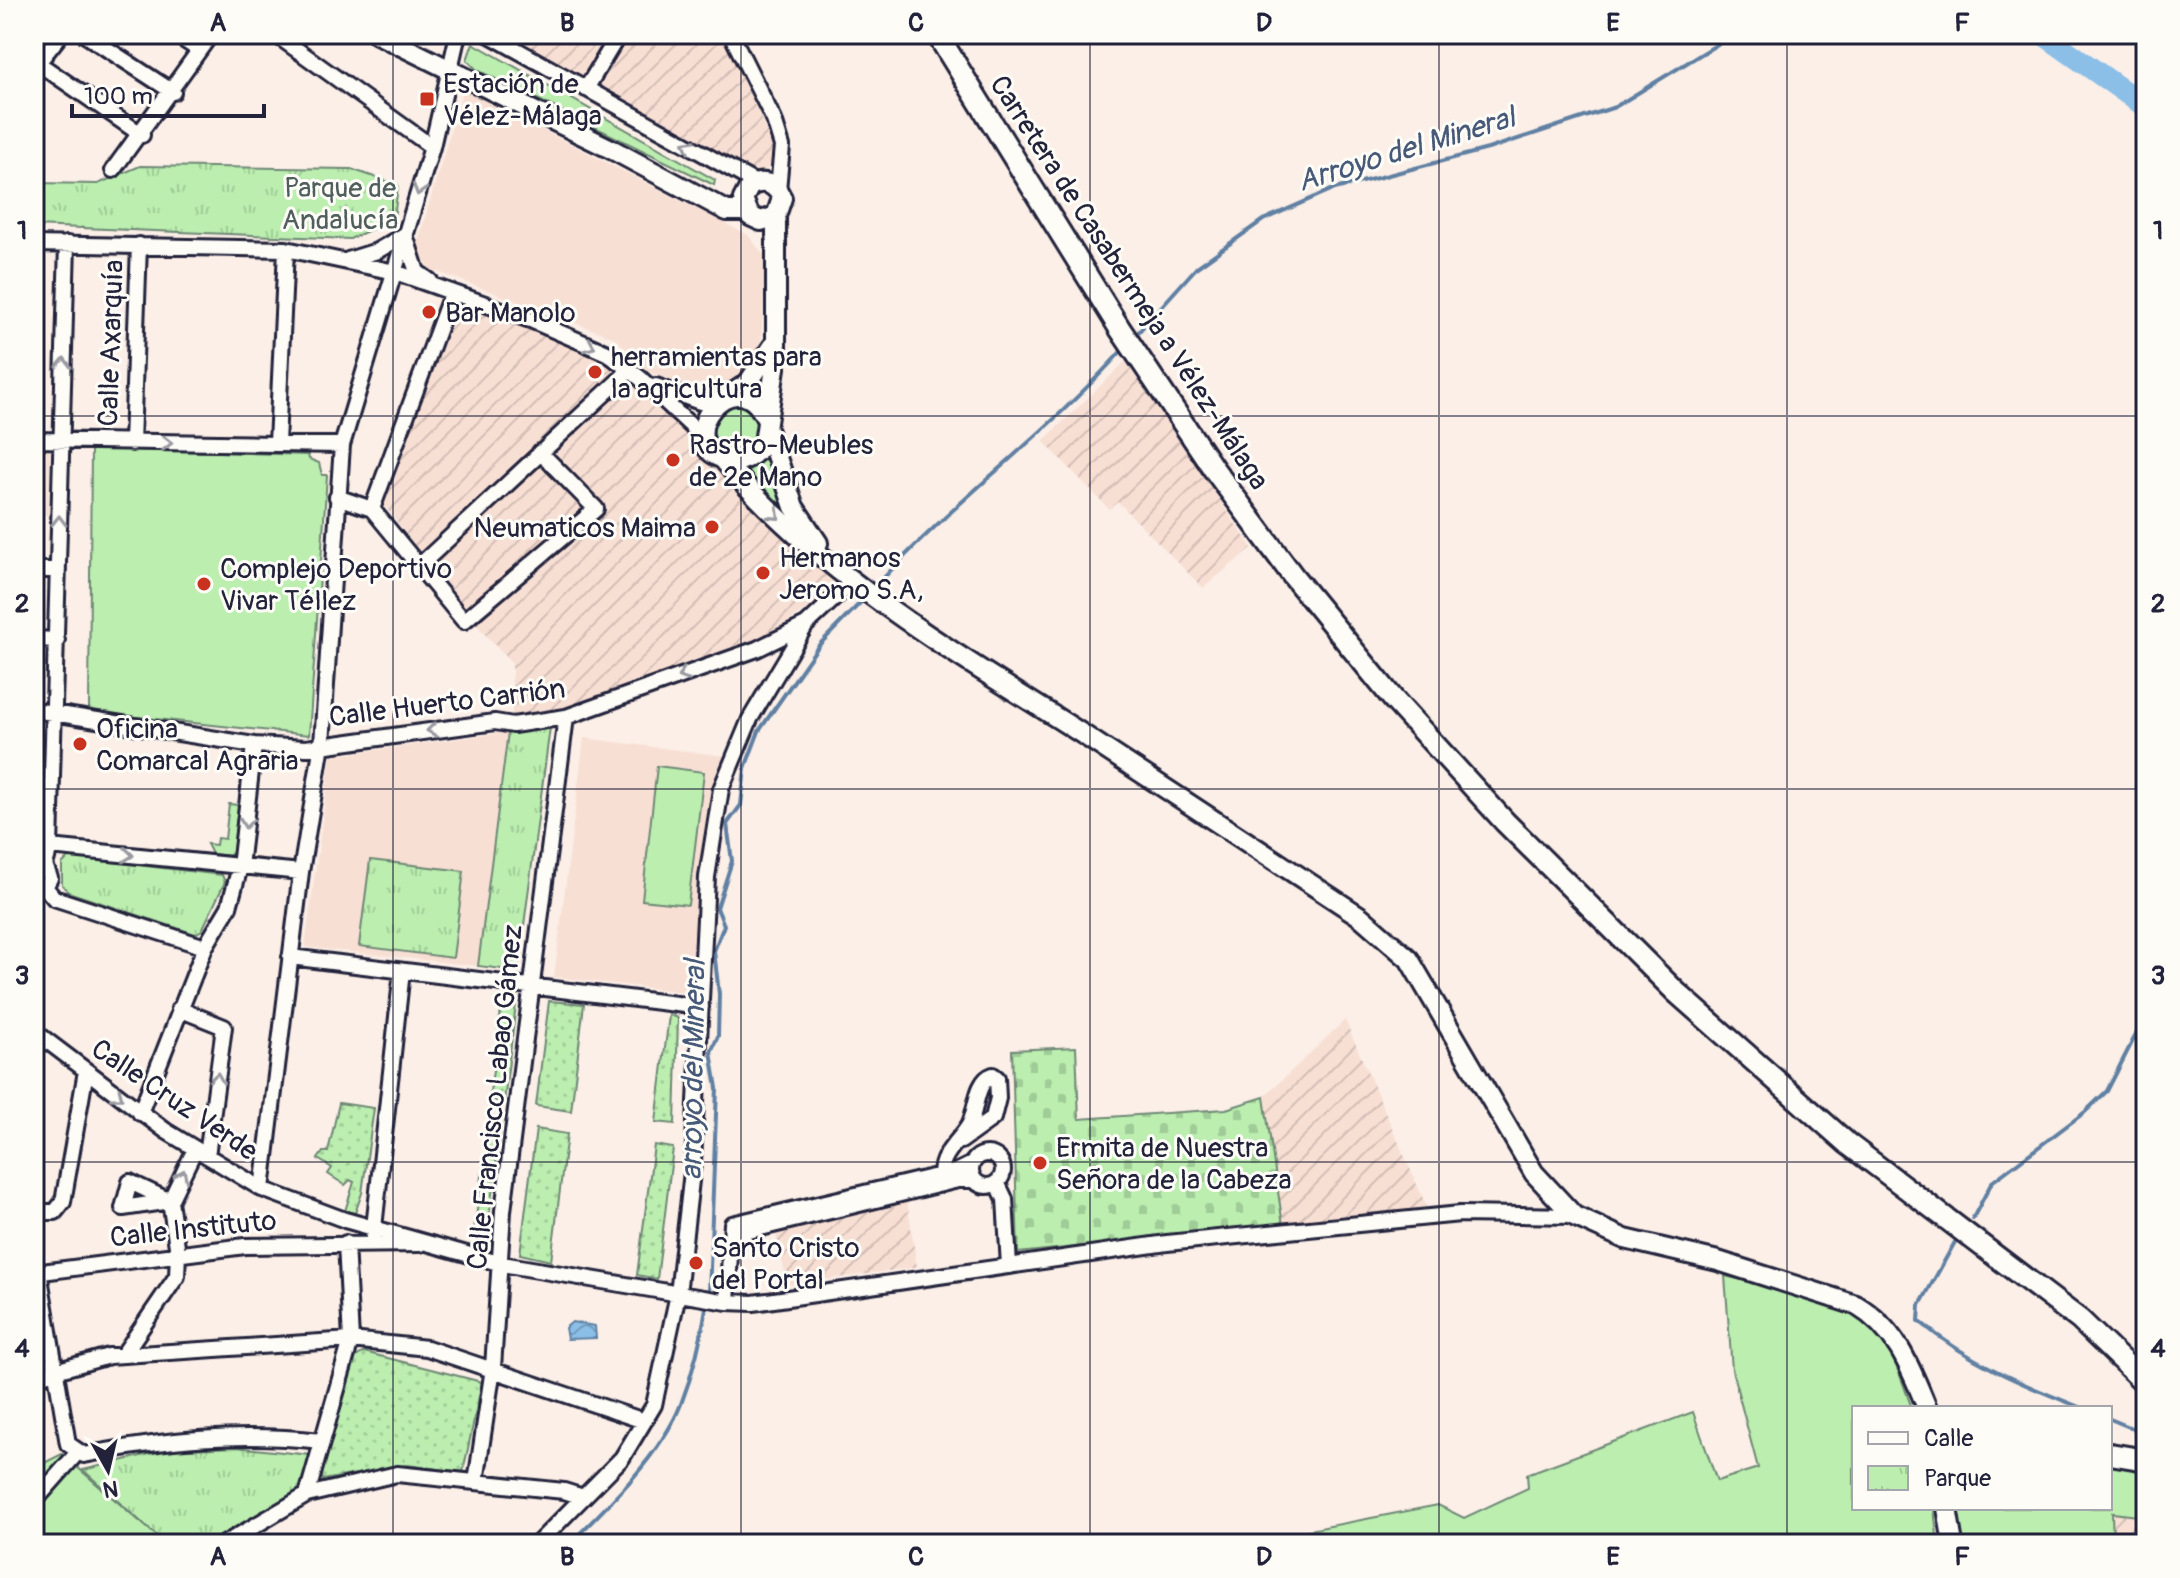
<svg xmlns="http://www.w3.org/2000/svg" width="2180" height="1578" font-family="Pangolin,sans-serif">
  <style>
    .built { fill: #f8dfd4 }
    .industrial { fill: url(#industrial-furrows) }
    .grass { fill: #bbeeaf; stroke: #6e8875; stroke-width: 2 }
    .cemetery { fill: url(#cemetery-stones); stroke: #6e8875; stroke-width: 2 }
    .park { fill: url(#park-tufts); stroke: #6e8875; stroke-width: 2 }
    .garden { fill: url(#garden-dots); stroke: #6e8875; stroke-width: 2 }
    .water { fill: url(#water-waves); stroke: #6180a3; stroke-width: 2 }
    .lines { fill: none; stroke-linecap: round; stroke-linejoin: round }
    .stream { stroke: #6180a3; stroke-width: 4 }
    .river { stroke: #8bbfe8; stroke-width: 22 }
    .street-casing { stroke: #22223b; stroke-width: 20 }
    .secondary-casing { stroke: #22223b; stroke-width: 24 }
    .primary-casing { stroke: #22223b; stroke-width: 26 }
    .street { stroke: #fdfcf7; stroke-width: 14 }
    .secondary { stroke: #fdfcf7; stroke-width: 18 }
    .primary { stroke: #fdfcf7; stroke-width: 20 }
    .oneway { stroke: #9a9aa2 }
    .grid { fill: none; stroke: #22223b; stroke-width: 2; stroke-opacity: 0.55 }
    .poi-dot { fill: #c8321e; stroke: #fdfcf7; stroke-width: 3 }
    .labels { text-anchor: middle; stroke-width: 6; stroke-linejoin: round; paint-order: stroke }
    .poi-label { font-size: 28px; fill: #22223b; stroke: #fdfcf7; text-anchor: start }
    .park-label { font-size: 28px; fill: #505f5e; stroke: #fdfcf7 }
    .street-label { font-size: 28px; fill: #22223b; stroke: #fdfcf7 }
    .water-label { font-size: 30px; font-style: italic; fill: #475978; stroke: #fdfcf7 }
    .neatline { fill: none; stroke: #22223b; stroke-width: 3 }
    .grid-label { font-size: 26px; text-anchor: middle; font-weight: bold; fill: #22223b }
  </style>
  <defs>
    <pattern id="industrial-furrows" width="10" height="10" patternUnits="userSpaceOnUse" patternTransform="scale(2)"><rect width="10" height="10" fill="#f8dfd4"/><path d="M-1 1l2-2M0 10L10 0M9 11l2-2" fill="none" stroke="#d4bfb7"/></pattern>
    <pattern id="cemetery-stones" width="16" height="16" patternUnits="userSpaceOnUse" patternTransform="scale(2)"><rect width="16" height="16" fill="#bbeeaf"/><path d="M2 7V4a2 2 0 0 1 4 0v3zM10 15v-3a2 2 0 0 1 4 0v3z" fill="#a0cc97"/></pattern>
    <pattern id="park-tufts" width="24" height="20" patternUnits="userSpaceOnUse" patternTransform="scale(2)"><rect width="24" height="20" fill="#bbeeaf"/><path d="M3 7l-1-3M5 7V3M7 7l1-3M15 17l-1-3M17 17v-4M19 17l1-3" fill="none" stroke="#a0cc97"/></pattern>
    <pattern id="garden-dots" width="8" height="8" patternUnits="userSpaceOnUse" patternTransform="scale(2)"><rect width="8" height="8" fill="#bbeeaf"/><path d="M2 2h.1M6 6h.1" fill="none" stroke="#a0cc97" stroke-width="1.8" stroke-linecap="round"/></pattern>
    <pattern id="water-waves" width="16" height="10" patternUnits="userSpaceOnUse" patternTransform="scale(2)"><rect width="16" height="10" fill="#8bbfe8"/><path d="M0 5q4-4 8 0t8 0" fill="none" stroke="#719bbd"/></pattern>
  </defs>
  <rect width="100%" height="100%" fill="#fbefe7"/>
  <filter id="ink" filterUnits="userSpaceOnUse"><feTurbulence type="fractalNoise" baseFrequency=".0125" numOctaves="2"/><feDisplacementMap in="SourceGraphic" scale="16" xChannelSelector="R" yChannelSelector="G"/><feConvolveMatrix kernelMatrix="1 2 1 2 8 2 1 2 1" color-interpolation-filters="sRGB"/></filter>
  <g filter="url(#ink)">
    <path class="built" d="M463,89L748,235L765,257L761,349L745,371L724,386L700,391L648,372L615,338L430,269L416,248Z
      M34,449H50L48,515H34Z
      M508,732L478,966L305,947L331,756Z
      M584,738L725,756L697,877L693,993L554,977Z"/>
    <path class="industrial" d="M503,34H721L774,146L770,167L753,176Z
      M450,303L497,316L589,353L639,385L839,582L838,590L763,637L565,714L512,720V664L472,620L380,500Z
      M1126,361L1252,548L1203,588L1118,502L1109,509L1043,441Z
      M1345,1020L1428,1210L1283,1225L1264,1097Z
      M907,1201L917,1267L788,1285L776,1235Z
      M2112,1513L2146,1517V1544H2113Z"/>
    <path class="grass" d="M473,43L715,180L714,185L477,70L467,60Z
      M713 428a23 23 0 1 1 46 0a23 23 0 1 1-46 0Z
      M91,448L308,455L309,459L319,463L322,475H327L309,735L89,712Z
      M767,457L789,515L785,517L745,470Z
      M34,724L43,729L41,801L36,802Z
      M657,766L704,772L688,905L642,900Z
      M229,804L238,805L233,852L229,856L212,854L207,844L216,845L217,838L225,839Z
      M1725,1276C1773,1288 1837,1295 1874,1331C1894,1351 1902,1382 1912,1408H1854V1508H1934L1938,1544H1238L1438,1505L1464,1518L1528,1488L1527,1474L1693,1412L1717,1481L1758,1468L1732,1370Z
      M62,1454L166,1544H34V1468Z
      M2110,1460L2146,1466V1517L2112,1513L2113,1544H1962L1957,1508H2110Z"/>
    <path class="cemetery" d="M1076,1047L1079,1119L1226,1109L1264,1097L1283,1225L1018,1253L1012,1050Z"/>
    <path class="park" d="M140,166L351,169L398,185L394,219L350,239L34,226V183L98,184Z
      M550,727L518,971L478,966L508,732Z
      M69,857L222,875L225,882L202,930L195,934L68,892L62,885V864Z
      M370,860L464,871L453,958L359,946Z
      M236,1447L310,1455L304,1489L206,1544H166L83,1470L166,1450Z"/>
    <path class="garden" d="M503,995L517,996L504,1102L489,1100Z
      M549,1001L584,1004L571,1111L536,1106Z
      M669,1015L678,1018L675,1124L656,1122Z
      M339,1103L374,1108L362,1193L355,1213L345,1211L354,1182L350,1180L345,1185L328,1174L332,1168L318,1159L323,1152H328Z
      M490,1124L501,1125L486,1241L473,1236Z
      M536,1129L567,1134L551,1261L520,1254Z
      M654,1145L673,1148L657,1279L637,1275Z
      M364,1352L482,1382L463,1472L407,1465L323,1480L321,1474L356,1357Z"/>
    <path class="water" d="M572,1322L595,1326L596,1338L567,1339L565,1328Z"/>
    <g class="lines">
      <path class="stream" d="M1134,337L1197,267L1263,220L1331,190L1488,149L1615,107L1734,34
        M879,583C956,499 1050,432 1125,347
        M1973,1218L1992,1182L2085,1112L2107,1091L2146,1015
        M1955,1242L1920,1305L1919,1321C1968,1362 2023,1385 2082,1408
        M709,1294L717,1088L711,1052L718,1036L719,994L714,951L724,925L717,908L732,861L727,824L741,805L745,768L759,731L819,645L862,601
        M2110,1419L2139,1431
        M569,1544C607,1507 661,1455 681,1404C693,1373 702,1336 707,1302"/>
      <path class="river" d="M2043,34L2146,107"/>
      <g class="street-casing">
        <path id="street" d="M84,34L173,92
          M175,34L199,50
          M275,34L432,147
          M488,34L756,183
          M731,34L774,120L782,146L778,190
          M38,63L142,135
          M34,68L61,34
          M586,89L619,34
          M113,170L211,34
          M406,238L417,272L430,281
          M34,244L286,249L395,272L533,321L607,353L640,378L705,439
          M348,260L377,251L406,234
          M656,386L700,402H717
          M34,440L342,445
          M132,443L139,245
          M277,443L286,249
          M337,497L372,509L452,292
          M372,509L464,621L596,509L540,452
          M418,567L630,370
          M34,570H58
          M34,639L57,640
          M34,710L254,745L306,748L495,722L513,725L566,717L757,649L806,625L853,581
          M34,825L40,850L34,860
          M50,847L301,872
          M34,863L45,865L50,878L45,887L34,890
          M45,865L50,847L67,244
          M45,887L54,898L205,947
          M290,957L701,1007
          M179,1009L224,1027L207,1156
          M34,1031L166,1131L262,1189L345,1220L502,1264L727,1302L753,1303L1167,1243L1460,1214L1574,1216
          M140,1113L205,947L229,907L240,867L254,745
          M971 1170a16 16 0 1 1 32 0a16 16 0 1 1-32 0Z
          M941,1174C941,1153 959,1142 969,1125C977,1111 975,1081 993,1075L997,1078L998,1098L993,1118L961,1141
          M130,1182L170,1201L123,1208Z
          M997,1182L1005,1199L1009,1266
          M262,1189L301,872L322,744L342,445L432,147L458,34
          M34,1212H55L63,1202L86,1071
          M732,1235L958,1180H974
          M373,1237L402,971
          M39,1272L68,1444L84,1455C167,1439 237,1432 322,1441
          M34,1273L245,1246L420,1244
          M727,1302L732,1224L958,1171L972,1164
          M123,1355L177,1276L178,1253L170,1201L195,1149
          M34,1377L109,1356L351,1340L427,1348L644,1421
          M476,1482L493,1368L503,1211L566,717
          M307,1495L351,1340L346,1243
          M34,1502L78,1452
          M224,1544L307,1495L397,1474L564,1491L583,1497
          M537,1544L622,1458L654,1405L678,1294L693,1163L707,877L721,789L750,719L806,625"/>
      </g>
      <g class="secondary-casing">
        <path id="secondary" d="M377,34L613,150L727,211H746
          M727,397L748,383L773,346
          M767,421C737,350 665,445 727,460C743,464 755,455 764,443L776,361V216L782,198C775,183 764,179 750,186L743,199L750,216L761,221L776,216
          M768,432L794,507L818,543
          M722,458C819,576 959,655 1087,737C1178,796 1269,857 1361,917L1409,959L1534,1173L1574,1216L1625,1239L1718,1261L1856,1305C1896,1329 1910,1366 1927,1408
          M1947,1508L1953,1544"/>
      </g>
      <g class="primary-casing">
        <path id="primary" d="M937,34L1120,329L1213,468L1293,576L1394,700L1505,822L1676,992L1848,1144L2080,1320L2146,1384
          M2110,1454L2146,1460"/>
      </g>
      <use href="#street" class="street"/>
      <use href="#secondary" class="secondary"/>
      <use href="#primary" class="primary"/>
    </g>
    <defs><path id="oneway-chevron" d="M-2-3.5L2.5 0L-2 3.5" fill="none" stroke-width="1.6" stroke-linecap="round" stroke-linejoin="round" transform="scale(2)"/></defs>
    <g class="oneway">
      <use href="#oneway-chevron" transform="translate(688 145) rotate(-151)"/>
      <use href="#oneway-chevron" transform="translate(419 190) rotate(107)"/>
      <use href="#oneway-chevron" transform="translate(590 346) rotate(24)"/>
      <use href="#oneway-chevron" transform="translate(64 363) rotate(-88)"/>
      <use href="#oneway-chevron" transform="translate(167 443)"/>
      <use href="#oneway-chevron" transform="translate(775 515) rotate(43)"/>
      <use href="#oneway-chevron" transform="translate(59 521) rotate(-89)"/>
      <use href="#oneway-chevron" transform="translate(683 675) rotate(160)"/>
      <use href="#oneway-chevron" transform="translate(432 730) rotate(173)"/>
      <use href="#oneway-chevron" transform="translate(246 823) rotate(97)"/>
      <use href="#oneway-chevron" transform="translate(128 855) rotate(6)"/>
      <use href="#oneway-chevron" transform="translate(217 1078) rotate(-82)"/>
      <use href="#oneway-chevron" transform="translate(118 1096) rotate(38)"/>
      <use href="#oneway-chevron" transform="translate(182 1175) rotate(-65)"/>
    </g>
  </g>
  <path class="grid" d="M393,34V1544M741,34V1544M1090,34V1544M1439,34V1544M1787,34V1544M34,416H2146M34,789H2146M34,1162H2146"/>
  <g class="poi-dot">
    <rect x="419" y="91" width="16" height="16" rx="4"/>
    <circle cx="429" cy="312" r="8"/>
    <circle cx="595" cy="372" r="8"/>
    <circle cx="673" cy="460" r="8"/>
    <circle cx="712" cy="527" r="8"/>
    <circle cx="763" cy="573" r="8"/>
    <circle cx="204" cy="584" r="8"/>
    <circle cx="80" cy="744" r="8"/>
    <circle cx="1040" cy="1163" r="8"/>
    <circle cx="696" cy="1263" r="8"/>
  </g>
  <g class="labels">
    <g class="poi-label">
      <text x="443" y="93">Estación de<tspan x="443" dy="32">Vélez-Málaga</tspan></text>
      <text x="445" y="322">Bar Manolo</text>
      <text x="611" y="366">herramientas para<tspan x="611" dy="32">la agricultura</tspan></text>
      <text x="689" y="454">Rastro-Meubles<tspan x="689" dy="32">de 2e Mano</tspan></text>
      <text x="696" y="537" text-anchor="end">Neumaticos Maima</text>
      <text x="779" y="567">Hermanos<tspan x="779" dy="32">Jeromo S.A,</tspan></text>
      <text x="220" y="578">Complejo Deportivo<tspan x="220" dy="32">Vivar Téllez</tspan></text>
      <text x="96" y="738">Oficina<tspan x="96" dy="32">Comarcal Agraria</tspan></text>
      <text x="1056" y="1157">Ermita de Nuestra<tspan x="1056" dy="32">Señora de la Cabeza</tspan></text>
      <text x="712" y="1257">Santo Cristo<tspan x="712" dy="32">del Portal</tspan></text>
    </g>
    <g class="park-label">
      <text x="340" y="197">Parque de<tspan x="340" dy="32">Andalucía</tspan></text>
    </g>
    <g class="street-label">
      <text transform="translate(1130 282) rotate(57)" y="10">Carretera de Casabermeja a Vélez-Málaga</text>
      <text transform="translate(110 343) rotate(-88)" y="10">Calle Axarquía</text>
      <text transform="translate(447 702) rotate(-7)" y="10">Calle Huerto Carrión</text>
      <text transform="translate(494 1097) rotate(-84)" y="10">Calle Francisco Labao Gámez</text>
      <text transform="translate(175 1099) rotate(34)" y="10">Calle Cruz Verde</text>
      <text transform="translate(193 1228) rotate(-6)" y="10">Calle Instituto</text>
    </g>
    <g class="water-label">
      <text transform="translate(1406 149) rotate(-17)" y="10">Arroyo del Mineral</text>
      <text transform="translate(693 1070) rotate(-89)" y="10">arroyo del Mineral</text>
    </g>
  </g>
  <rect width="2180" height="1578" fill="none" stroke="#fdfcf7" stroke-width="88"/>
  <rect x="1852" y="1406" width="260" height="104" fill="#fdfcf7" stroke="#a5a5ac" stroke-width="2"/>
  <rect x="1868" y="1432" width="40" height="12" fill="#fdfcf7" stroke="#a5a5ac" stroke-width="2"/>
  <text x="1924" y="1446" font-size="24" fill="#22223b">Calle</text>
  <rect x="1868" y="1466" width="40" height="24" fill="url(#park-tufts)" stroke="#a5a5ac" stroke-width="2"/>
  <text x="1924" y="1486" font-size="24" fill="#22223b">Parque</text>
  <g transform="translate(108 1470) rotate(172)" stroke="#fdfcf7" stroke-width="6" paint-order="stroke">
  <path d="M0-6L14 30L0 20L-14 30Z" fill="#22223b"/>
  <text y="-12" font-size="22" font-weight="bold" text-anchor="middle" fill="#22223b">N</text>
  </g>
  <path d="M72 104v12h192v-12" fill="none" stroke="#22223b" stroke-width="4"/>
  <text x="84" y="104" font-size="24" fill="#22223b" stroke="#fdfcf7" stroke-width="6" paint-order="stroke">100 m</text>
  <rect x="44" y="44" width="2092" height="1490" class="neatline"/>
  <g class="grid-label">
    <text x="218" y="31">A</text>
    <text x="567" y="31">B</text>
    <text x="916" y="31">C</text>
    <text x="1264" y="31">D</text>
    <text x="1613" y="31">E</text>
    <text x="1962" y="31">F</text>
    <text x="22" y="239">1</text>
    <text x="2158" y="239">1</text>
    <text x="22" y="612">2</text>
    <text x="2158" y="612">2</text>
    <text x="22" y="984">3</text>
    <text x="2158" y="984">3</text>
    <text x="22" y="1357">4</text>
    <text x="2158" y="1357">4</text>
    <text x="218" y="1565">A</text>
    <text x="567" y="1565">B</text>
    <text x="916" y="1565">C</text>
    <text x="1264" y="1565">D</text>
    <text x="1613" y="1565">E</text>
    <text x="1962" y="1565">F</text>
  </g>
</svg>
